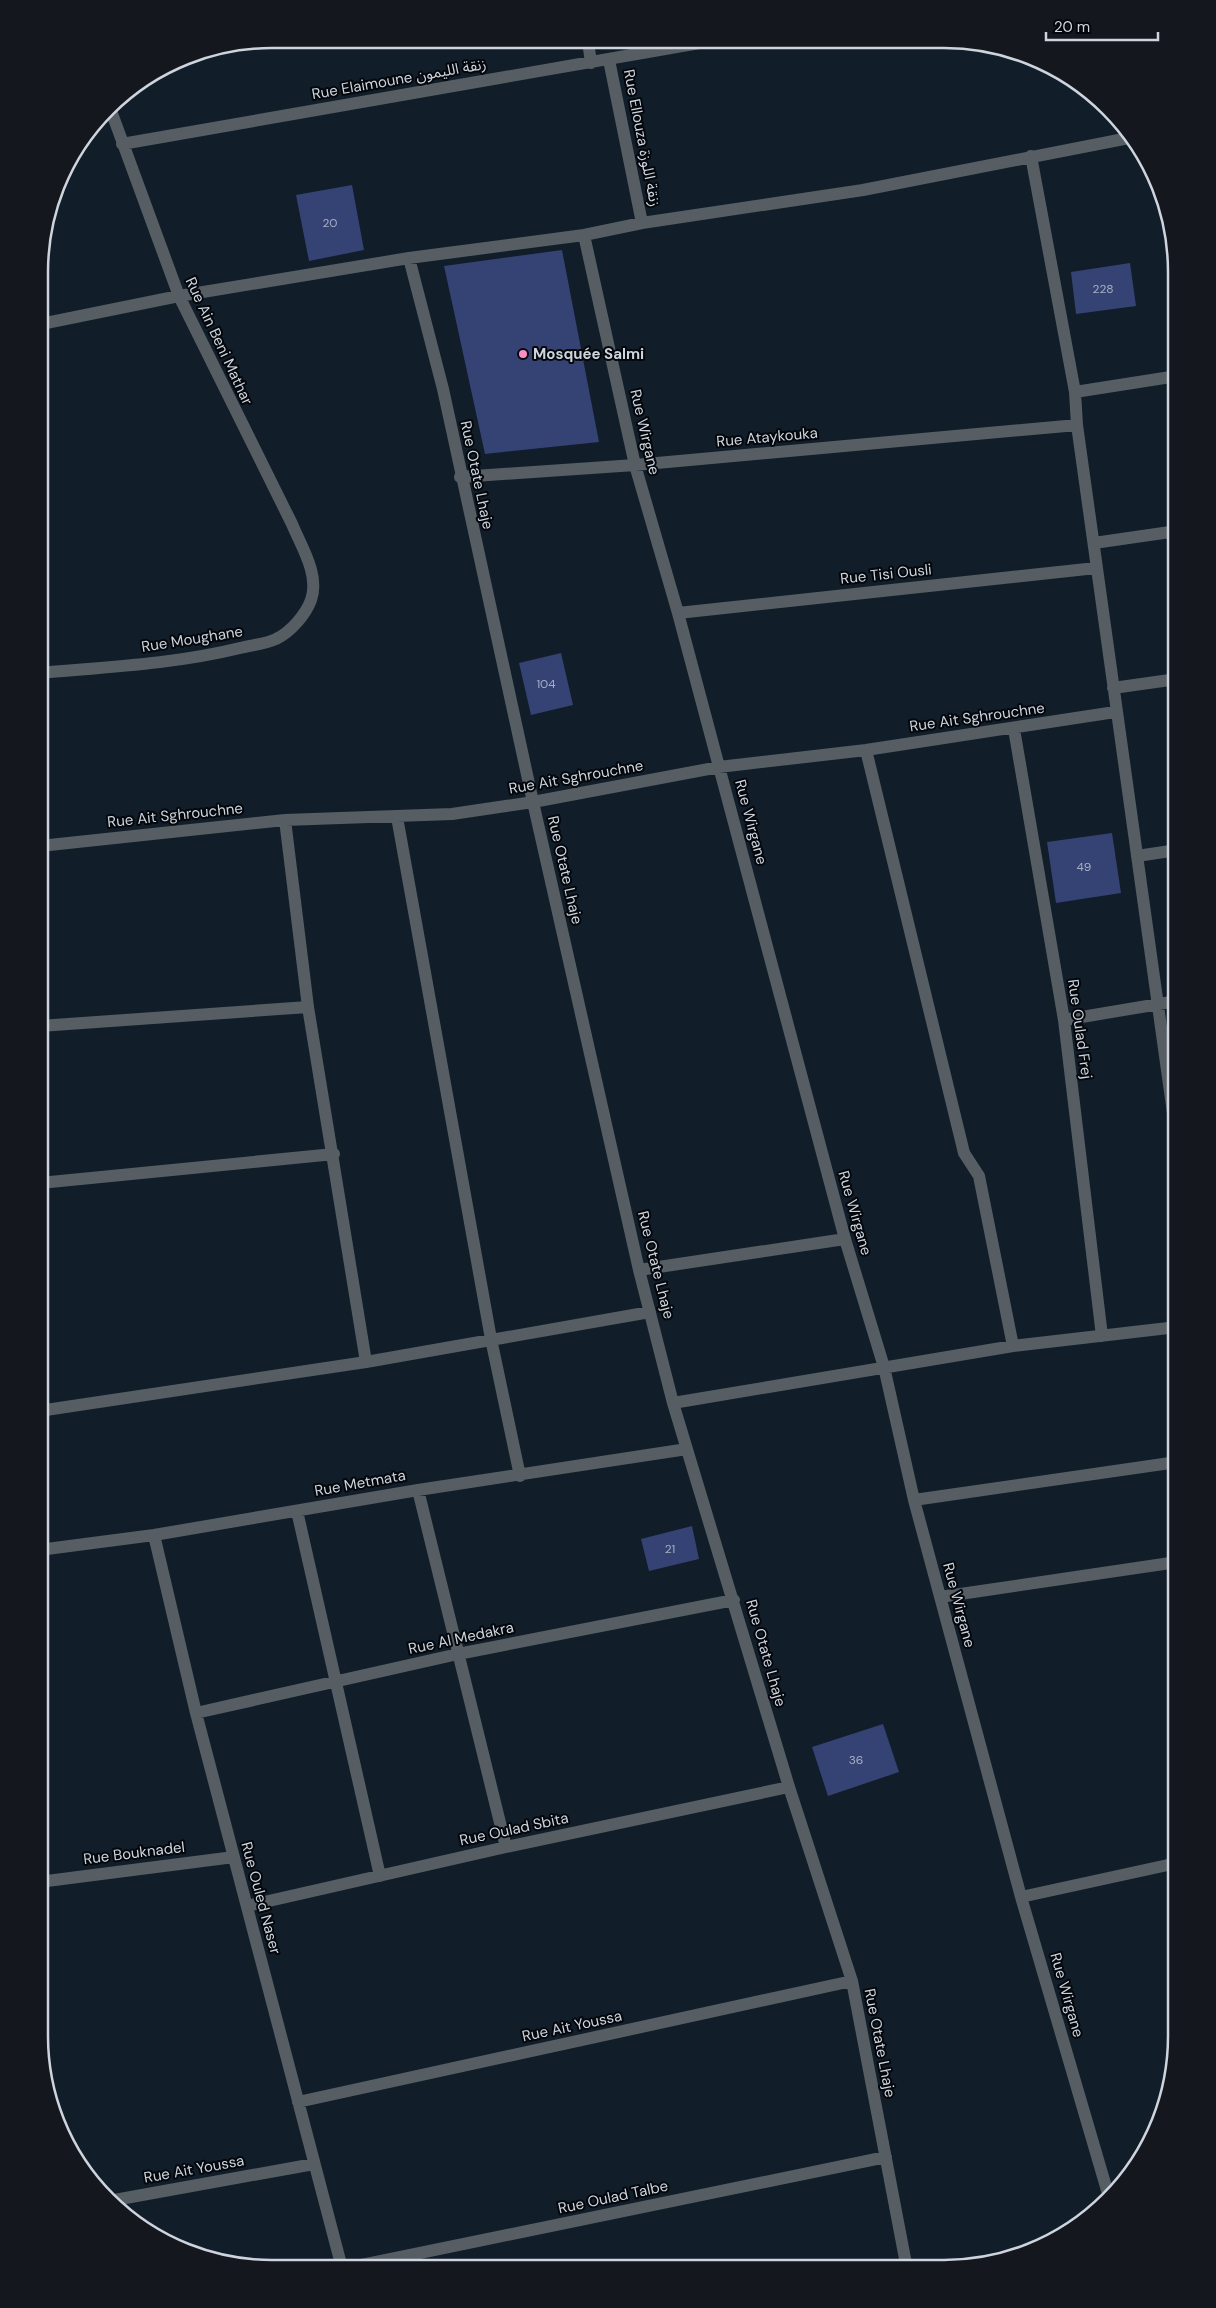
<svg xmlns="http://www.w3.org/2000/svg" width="1216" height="2308" font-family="'DM Sans','Noto Sans Arabic',sans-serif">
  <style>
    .building { fill: #354274 }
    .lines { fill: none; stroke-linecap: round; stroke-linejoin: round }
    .minor { stroke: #565e63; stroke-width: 12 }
    .poi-dot { fill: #fb8fc5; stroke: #04070c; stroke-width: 2 }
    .labels { text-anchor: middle; stroke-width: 4; stroke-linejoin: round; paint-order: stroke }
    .number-label { font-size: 12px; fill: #a7b0c3 }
    .street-label { font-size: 15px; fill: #cdd4dd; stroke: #04070c }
    .poi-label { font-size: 15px; font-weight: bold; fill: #cdd4dd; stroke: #04070c; text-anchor: start }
    .rim { fill: none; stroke: #cdd4dd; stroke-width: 2.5 }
  </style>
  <rect width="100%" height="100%" fill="#111d29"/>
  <path class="building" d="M352,185L364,250L309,261L296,195Z
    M562,250L599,442L485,454L444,266Z
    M1130,263L1136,306L1076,314L1071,272Z
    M561,653L573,705L531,715L519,663Z
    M1112,833L1121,893L1056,903L1047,842Z
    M692,1526L699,1559L649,1571L641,1539Z
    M883,1724L899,1772L828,1796L812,1747Z"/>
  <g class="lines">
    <path class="minor" d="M588,41L591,63
      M609,60L642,223
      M122,144L711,41
      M1031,156L1075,392L1077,425L1177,1142
      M584,235L635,465L678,613L845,1239L884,1367L914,1500L1021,1897L1109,2197
      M409,258L443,389L533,802L639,1270L673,1403L789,1787L852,1981L907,2269
      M41,324L179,296L409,258L584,235L642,223L863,190L1134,137
      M1075,392L1177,376
      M460,477L635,465L1077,425
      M1094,543L1177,531
      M678,613L1096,568
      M40,673C107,667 175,664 240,648C251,645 266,644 276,639C291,632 306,614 311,600C320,575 301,546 292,524L179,296L110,108
      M1113,688L1177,679
      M1014,729L1064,1020L1102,1336
      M866,750L964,1153L979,1176L1013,1346
      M397,817L491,1339L520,1476
      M285,820L308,1007L366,1362
      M40,846L285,820L452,814L533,802L719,767L866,750L1115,712
      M1137,856L1177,850
      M1064,1020L1177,1001
      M40,1026L308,1007
      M40,1183L334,1154
      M639,1270L845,1239
      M673,1403L1013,1346L1177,1327
      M39,1411L366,1362L650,1312
      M418,1490L506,1847
      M914,1500L1177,1462
      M297,1511L380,1876
      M154,1535L196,1713L342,2268
      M39,1550L154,1535L418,1490L687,1449
      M940,1597L1177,1562
      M196,1713L458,1654L734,1600
      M39,1882L234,1857
      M1021,1897L1177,1863
      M247,1906L506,1847L789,1787
      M298,2102L852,1981
      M109,2201L314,2164
      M347,2268L886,2157"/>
  </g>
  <circle class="poi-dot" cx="523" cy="354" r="5"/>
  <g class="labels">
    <g class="number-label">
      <text x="330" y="227">20</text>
      <text x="1103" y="293">228</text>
      <text x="546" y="688">104</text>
      <text x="1084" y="871">49</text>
      <text x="670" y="1553">21</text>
      <text x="856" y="1764">36</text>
    </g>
    <g class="street-label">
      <text transform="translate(399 79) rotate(-10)" y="5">Rue Elaimoune زنقة الليمون</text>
      <text transform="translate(642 138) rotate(79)" y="5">Rue Ellouza زنقة اللوزة</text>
      <text transform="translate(219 341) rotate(65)" y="5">Rue Ain Beni Mathar</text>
      <text transform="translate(645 432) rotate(77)" y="5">Rue Wirgane</text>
      <text transform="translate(767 437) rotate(-5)" y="5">Rue Ataykouka</text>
      <text transform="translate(477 475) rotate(78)" y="5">Rue Otate Lhaje</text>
      <text transform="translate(886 574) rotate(-6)" y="5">Rue Tisi Ousli</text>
      <text transform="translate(192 639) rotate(-9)" y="5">Rue Moughane</text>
      <text transform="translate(977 717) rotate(-8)" y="5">Rue Ait Sghrouchne</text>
      <text transform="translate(576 777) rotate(-10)" y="5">Rue Ait Sghrouchne</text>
      <text transform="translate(175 815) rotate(-6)" y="5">Rue Ait Sghrouchne</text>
      <text transform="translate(751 822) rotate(75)" y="5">Rue Wirgane</text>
      <text transform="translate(565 870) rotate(77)" y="5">Rue Otate Lhaje</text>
      <text transform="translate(1080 1029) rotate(82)" y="5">Rue Oulad Frej</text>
      <text transform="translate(855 1213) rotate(74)" y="5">Rue Wirgane</text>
      <text transform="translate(656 1265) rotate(76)" y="5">Rue Otate Lhaje</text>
      <text transform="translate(360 1483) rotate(-10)" y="5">Rue Metmata</text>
      <text transform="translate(959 1605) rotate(75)" y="5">Rue Wirgane</text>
      <text transform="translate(461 1638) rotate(-12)" y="5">Rue Al Medakra</text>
      <text transform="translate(766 1653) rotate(74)" y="5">Rue Otate Lhaje</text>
      <text transform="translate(514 1829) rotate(-12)" y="5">Rue Oulad Sbita</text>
      <text transform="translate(134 1853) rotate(-7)" y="5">Rue Bouknadel</text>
      <text transform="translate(261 1898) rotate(75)" y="5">Rue Ouled Naser</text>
      <text transform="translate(1067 1995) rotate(74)" y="5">Rue Wirgane</text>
      <text transform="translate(572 2026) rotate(-12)" y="5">Rue Ait Youssa</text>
      <text transform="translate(880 2043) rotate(79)" y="5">Rue Otate Lhaje</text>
      <text transform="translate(194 2169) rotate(-10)" y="5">Rue Ait Youssa</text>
      <text transform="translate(613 2197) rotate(-12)" y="5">Rue Oulad Talbe</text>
    </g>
    <g class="poi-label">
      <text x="533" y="359">Mosquée Salmi</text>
    </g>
  </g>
  <path d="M0 0H1216V2308H0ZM272 48H944A224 224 0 0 1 1168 272V2036A224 224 0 0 1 944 2260H272A224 224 0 0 1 48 2036V272A224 224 0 0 1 272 48Z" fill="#14171d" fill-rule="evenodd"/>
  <path class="rim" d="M272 48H944A224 224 0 0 1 1168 272V2036A224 224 0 0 1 944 2260H272A224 224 0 0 1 48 2036V272A224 224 0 0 1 272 48Z"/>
  <path d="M1046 32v8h112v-8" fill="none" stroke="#cdd4dd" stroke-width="2.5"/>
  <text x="1054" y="32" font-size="15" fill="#cdd4dd" stroke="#04070c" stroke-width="4" paint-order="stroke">20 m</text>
</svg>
